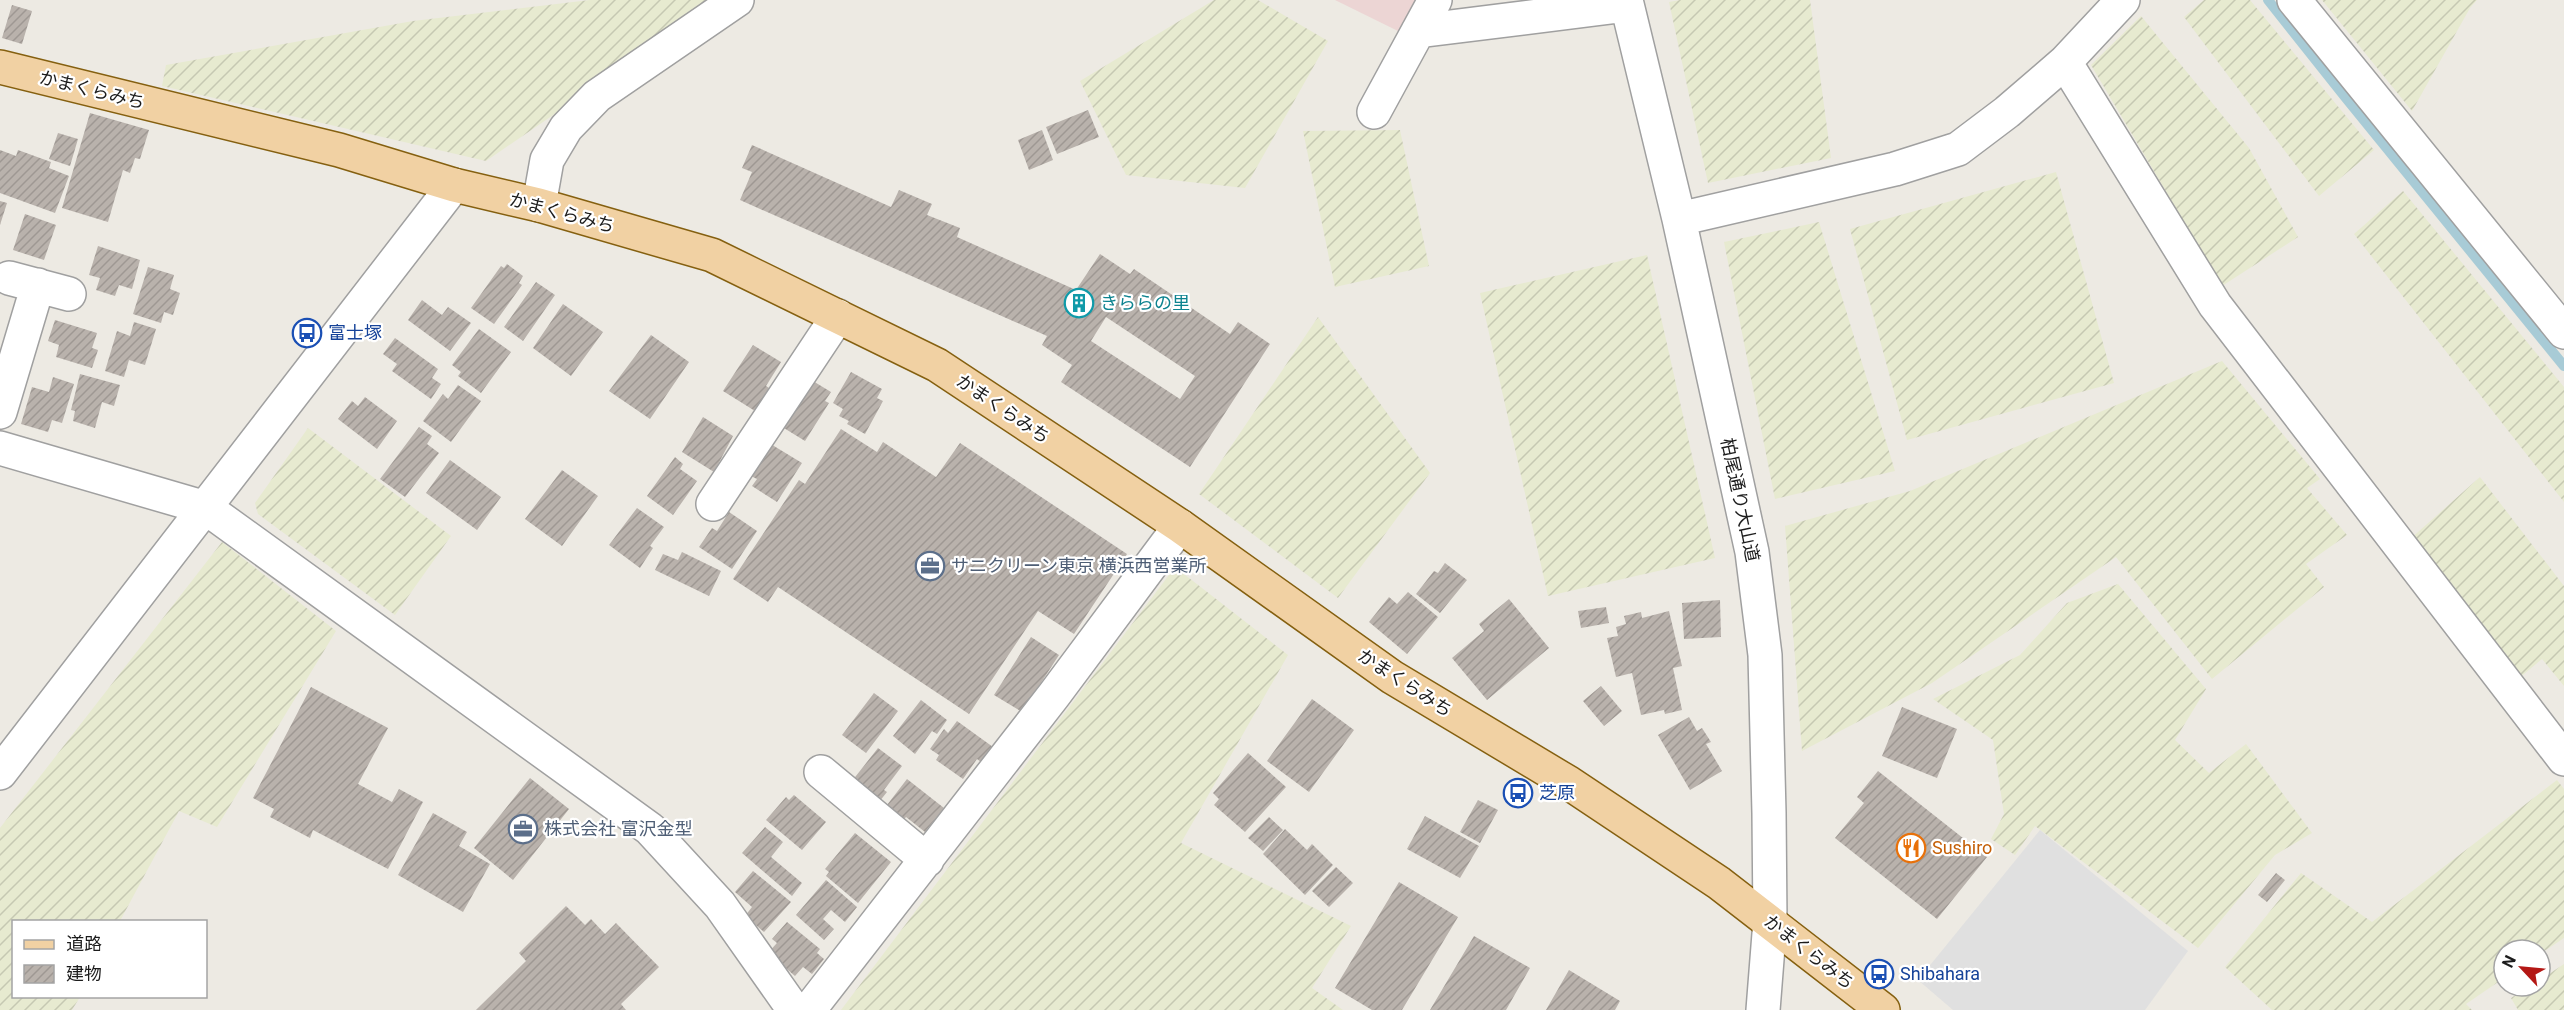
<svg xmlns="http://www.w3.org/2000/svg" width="2564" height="1010" font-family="Roboto,'Noto Sans JP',sans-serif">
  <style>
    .commercial { fill: #ecd5d4 }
    .farmland { fill: url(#farmland-furrows) }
    .parking { fill: #e0e0e0 }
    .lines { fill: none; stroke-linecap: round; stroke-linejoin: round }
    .stream { stroke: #a8cbd6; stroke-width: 10 }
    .building { fill: url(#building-hatch); fill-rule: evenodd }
    .minor-casing { stroke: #a0a0a0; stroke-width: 36 }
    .major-casing { stroke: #856010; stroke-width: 36 }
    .minor { stroke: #fff; stroke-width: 33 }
    .major { stroke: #f1d1a3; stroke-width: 33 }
    .labels { text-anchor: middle; stroke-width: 4.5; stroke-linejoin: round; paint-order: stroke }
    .street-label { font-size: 18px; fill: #1c1c1c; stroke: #fff }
    .culture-label { font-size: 18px; fill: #0d838f; stroke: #fff; text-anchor: start }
    .transit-label { font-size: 18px; fill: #164399; stroke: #fff; text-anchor: start }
    .service-label { font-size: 18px; fill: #4e5e75; stroke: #fff; text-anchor: start }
    .food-label { font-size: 18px; fill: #c56008; stroke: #fff; text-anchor: start }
  </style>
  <defs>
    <pattern id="farmland-furrows" width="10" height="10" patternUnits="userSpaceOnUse" patternTransform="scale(1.5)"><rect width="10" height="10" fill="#e7ead0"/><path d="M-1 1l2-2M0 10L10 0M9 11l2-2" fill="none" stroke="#c6c8b2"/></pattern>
    <pattern id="building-hatch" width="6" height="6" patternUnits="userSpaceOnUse" patternTransform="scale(1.5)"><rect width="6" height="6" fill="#b9b2ac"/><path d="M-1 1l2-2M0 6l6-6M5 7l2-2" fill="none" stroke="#9e9893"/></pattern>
  </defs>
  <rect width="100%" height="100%" fill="#edeae3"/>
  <path class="commercial" d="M1335,0H1420L1402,33Z"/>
  <path class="farmland" d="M590,0H721L486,161L162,86L166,65L413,21Z
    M1214,0H1258L1328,41L1245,188L1126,175L1080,81Z
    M1680,0H1810L1831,158L1708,183L1669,2Z
    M2204,0H2250L2374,150L2319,196L2184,17Z
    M2322,0H2477L2470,8L2412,111Z
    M2141,16L2249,148L2298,237L2222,286L2091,65Z
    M1400,130L1429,266L1335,287L1303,131Z
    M2056,172L2114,383L1907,440L1850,229Z
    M2403,191L2564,387V502L2354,234Z
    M1819,222L1895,471L1775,499L1724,242Z
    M1647,255L1715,558L1548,596L1480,293Z
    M1318,317L1430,473L1338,598L1199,494Z
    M2222,361L2320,479L2307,488L2347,535L2306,564L2324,587L2212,679L2116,557L1932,683L1802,751L1785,526L1910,491Z
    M308,428L451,536L395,615L258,514L255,503Z
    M2480,477L2564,586V686L2542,659L2518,679L2409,540Z
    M222,542L336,631L217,827L179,811L120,921L14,922V996L80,997L72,1010H0V828Z
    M1175,567L1288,655L1181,843L1351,926L1312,988L1343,1010H841Z
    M2118,584L2206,689L2175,740L2209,773L2246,744L2312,833L2275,855L2198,948L2035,826L2015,855L1991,839L2004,814L1993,740L1933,699L2020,655L2067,603Z
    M2557,780L2564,789V938L2540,954V950H2504V978L2466,1004L2472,1010H2272L2225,967L2301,873L2372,922Z
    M2564,964V1010H2518L2511,998L2530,986H2540V980Z"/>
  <path class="parking" d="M2040,830L2188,951L2145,1010H1953L1918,980Z"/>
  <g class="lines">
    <path class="stream" d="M2268,0L2345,97L2564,366"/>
  </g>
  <path class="building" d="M12,5L32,11L22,44L2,38Z
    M1088,110L1099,137L1057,154L1046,127Z
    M90,113L149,130L140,159L135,158L130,173L123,170L108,222L62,208Z
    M1042,130L1053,160L1029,170L1018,140Z
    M58,133L78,139L70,166L49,159Z
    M752,145L891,207L899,190L932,204L927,215L960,228L957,237L1076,290L1100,254L1130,274L1134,269L1230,334L1238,322L1270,344L1190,467L1061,382L1072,365L1042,345L1047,336L740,200L752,172L742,168ZM1106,317L1195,376L1180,399L1091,341Z
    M0,150L16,156L18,150L51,162L49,168L69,176L55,213L0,193Z
    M0,201L7,203L0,225Z
    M25,214L56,225L44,260L13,250Z
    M98,246L140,260L132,289L119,285L115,296L96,290L100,278L89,275Z
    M507,264L523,276L519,283L522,285L494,324L471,308L501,266L504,268Z
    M148,267L174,275L170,289L180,293L173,315L164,312L161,323L133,314Z
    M536,282L555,295L523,341L504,327Z
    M422,300L442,315L448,307L471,323L450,351L408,320Z
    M563,304L603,332L571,376L533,348Z
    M55,320L97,333L92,348L98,350L92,368L56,357L59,345L48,341Z
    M134,322L156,329L145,365L129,360L124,377L105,371L117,331L130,336Z
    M479,329L511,352L481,393L458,376L461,372L452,365Z
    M651,335L689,362L650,419L609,391Z
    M395,338L438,369L432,378L441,384L431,399L392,371L397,364L383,354Z
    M753,345L781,362L766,386L769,388L755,411L723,391Z
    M851,372L882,389L877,398L883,401L865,434L847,424L849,421L839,416L843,409L833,403Z
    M80,374L120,385L114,406L102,402L95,428L73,421L75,411L71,410Z
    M53,377L74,384L62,423L52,420L48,432L21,424L32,387L49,392Z
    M808,378L831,392L825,401L829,403L805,441L779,425Z
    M458,385L481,401L451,442L423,421L443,394L448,399Z
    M365,397L397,421L377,449L338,419L352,401L358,406Z
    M703,417L733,436L714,472L682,452Z
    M419,427L432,436L427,444L439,453L405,497L380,479Z
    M841,429L877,452L883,442L936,477L960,443L1127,554L1074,634L1038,611L969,714L778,587L768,602L733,579L799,480L805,484Z
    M769,443L802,463L777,502L752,486L757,479L749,475Z
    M675,457L683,464L680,469L697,481L673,515L647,496Z
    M450,460L501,497L477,530L426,493Z
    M562,470L598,496L562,546L525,519Z
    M637,508L664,527L650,546L653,548L640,568L609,545Z
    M729,512L757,531L732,569L699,547L712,528L717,531Z
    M682,552L721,571L709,596L655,570L663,554L678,560Z
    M1445,563L1467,580L1440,613L1416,594L1434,571L1438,573Z
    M1408,592L1438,617L1407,654L1369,622L1389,597L1397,604Z
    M1509,599L1549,648L1487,700L1452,658L1484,631L1479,624Z
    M1720,600L1721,637L1684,639L1682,603Z
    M1606,607L1609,623L1581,628L1578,611Z
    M1669,611L1682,666L1673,668L1682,710L1665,714L1664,710L1641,715L1632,673L1616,677L1607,638L1618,636L1616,627L1626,624L1624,616L1641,612L1642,618Z
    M1031,637L1059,655L1022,712L994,695Z
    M1601,686L1622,711L1604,726L1583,701Z
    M311,687L388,728L358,784L392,802L399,789L423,802L388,869L313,830L310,838L270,817L274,809L253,798Z
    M874,693L898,711L866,753L842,735Z
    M1312,699L1354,730L1309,792L1267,761Z
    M921,700L947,720L937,734L932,731L915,754L893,736Z
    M1902,707L1957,729L1937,778L1882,756Z
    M1689,717L1697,731L1702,728L1711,742L1706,744L1722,771L1690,790L1658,735Z
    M957,721L993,747L981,762L977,759L963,779L936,760L939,755L930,749L944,729L948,733Z
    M878,748L902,766L884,790L887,792L879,802L852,781Z
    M1248,753L1286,787L1245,832L1214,805L1219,799L1213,793Z
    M1878,771L1987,857L1937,919L1835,838L1864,803L1857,797Z
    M530,778L569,809L513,880L474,848Z
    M907,779L944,808L925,832L906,817L901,823L886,811L890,807L887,805Z
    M794,795L826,822L802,850L766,820L786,797L789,800Z
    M1478,800L1498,810L1480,843L1460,832Z
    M433,813L467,832L459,846L490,864L463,912L398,875Z
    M1425,816L1479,846L1460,878L1407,849Z
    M1269,817L1283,830L1263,851L1248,838Z
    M765,827L783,842L771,857L802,883L792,896L742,853Z
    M1285,829L1307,850L1312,844L1333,865L1305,895L1263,854Z
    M855,833L891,862L858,903L826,876L829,872L825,869Z
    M1336,867L1353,883L1329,907L1312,891Z
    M753,871L791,902L764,932L745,916L752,907L735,892Z
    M2276,873L2285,880L2267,902L2258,895Z
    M826,880L857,907L845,922L831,910L823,919L834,929L824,940L796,915Z
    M1399,882L1458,917L1402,1010H1372L1335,988Z
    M566,906L585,925L591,919L605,934L616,923L659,967L621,1004L626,1010H476L526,961L519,953Z
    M787,922L820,949L817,953L824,959L812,974L803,967L795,976L768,953L777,943L772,939Z
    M1474,936L1530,968L1506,1010H1430Z
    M1569,970L1620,1001L1615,1010H1546Z"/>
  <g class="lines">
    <g class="minor-casing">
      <path id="minor" d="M1626,0L1679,219L1752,552L1765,655L1769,813L1770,921L1763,1010
        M2294,0L2564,332
        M1418,31L1627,5
        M2065,62L2215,305L2564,759
        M1374,112L1435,0
        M539,205L547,160L566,128L597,96L737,0
        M1679,219L1895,169L1958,149L2007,112L2065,62L2123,0
        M9,278L69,294
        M0,412L38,285
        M0,448L206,508L650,829L720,905L794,1010
        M713,504L838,316
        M821,772L927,860
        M0,773L454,185
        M809,1010L1054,695L1180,526"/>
    </g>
    <g class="major-casing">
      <path id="major" d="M0,67L339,150L454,185L539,205L712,255L937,365L1180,526L1392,677L1569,783L1719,883L1883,1010"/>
    </g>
    <use href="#minor" class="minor"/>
    <use href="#major" class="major"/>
  </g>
  <defs>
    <g id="building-ring" transform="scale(1.5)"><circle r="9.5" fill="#fff" stroke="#0f9aa8" stroke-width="1.5"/><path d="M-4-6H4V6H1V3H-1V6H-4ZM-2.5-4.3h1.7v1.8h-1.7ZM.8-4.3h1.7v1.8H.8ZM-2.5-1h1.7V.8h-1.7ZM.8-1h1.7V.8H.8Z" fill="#0f9aa8"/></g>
    <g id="bus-ring" transform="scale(1.5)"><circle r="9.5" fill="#fff" stroke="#1a4fb4" stroke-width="1.5"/><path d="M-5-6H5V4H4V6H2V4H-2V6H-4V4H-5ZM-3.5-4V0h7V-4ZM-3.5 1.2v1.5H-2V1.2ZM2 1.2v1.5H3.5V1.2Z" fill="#1a4fb4"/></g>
    <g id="office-ring" transform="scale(1.5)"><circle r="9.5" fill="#fff" stroke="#5c6f8a" stroke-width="1.5"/><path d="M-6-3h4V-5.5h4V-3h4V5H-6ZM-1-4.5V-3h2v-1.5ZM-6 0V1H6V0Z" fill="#5c6f8a"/></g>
    <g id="restaurant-ring" transform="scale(1.5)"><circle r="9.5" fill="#fff" stroke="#e8710a" stroke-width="1.5"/><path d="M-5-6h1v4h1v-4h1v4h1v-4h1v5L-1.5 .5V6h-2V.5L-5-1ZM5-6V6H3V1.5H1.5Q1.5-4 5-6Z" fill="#e8710a"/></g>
  </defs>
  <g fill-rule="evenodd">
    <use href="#building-ring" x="1079" y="303"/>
    <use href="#bus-ring" x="307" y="333"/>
    <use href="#office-ring" x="930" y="566"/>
    <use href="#bus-ring" x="1518" y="793"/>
    <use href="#office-ring" x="523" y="829"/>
    <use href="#restaurant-ring" x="1911" y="848"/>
    <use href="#bus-ring" x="1879" y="974"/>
  </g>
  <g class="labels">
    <g class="street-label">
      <text transform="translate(92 90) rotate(14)" y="6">かまくらみち</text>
      <text transform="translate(562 213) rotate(15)" y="6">かまくらみち</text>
      <text transform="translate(1003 409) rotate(34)" y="6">かまくらみち</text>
      <text transform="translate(1740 500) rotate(78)" y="6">柏尾通り大山道</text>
      <text transform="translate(1405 683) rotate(33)" y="6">かまくらみち</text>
      <text transform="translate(1809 952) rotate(38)" y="6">かまくらみち</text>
    </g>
    <g class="culture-label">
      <text x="1100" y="309">きららの里</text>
    </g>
    <g class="transit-label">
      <text x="328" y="339">富士塚</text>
      <text x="1539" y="799">芝原</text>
      <text x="1900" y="980">Shibahara</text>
    </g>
    <g class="service-label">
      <text x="951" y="572">サニクリーン東京 横浜西営業所</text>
      <text x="544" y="835">株式会社 富沢金型</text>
    </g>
    <g class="food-label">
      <text x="1932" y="854">Sushiro</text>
    </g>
  </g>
  <rect x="12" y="920" width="195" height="78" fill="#ffffff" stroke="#a4a4a4" stroke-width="1.5"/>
  <rect x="24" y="940" width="30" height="9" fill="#f1d1a3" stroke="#a4a4a4" stroke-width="1.5"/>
  <text x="66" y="950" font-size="18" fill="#1c1c1c">道路</text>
  <rect x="24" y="965" width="30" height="18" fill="url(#building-hatch)" stroke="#a4a4a4" stroke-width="1.5"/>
  <text x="66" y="980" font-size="18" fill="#1c1c1c">建物</text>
  <g transform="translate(2522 968) rotate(296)"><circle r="28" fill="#ffffff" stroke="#a4a4a4" stroke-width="1.5"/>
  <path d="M0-4.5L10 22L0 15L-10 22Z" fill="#b41815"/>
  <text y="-9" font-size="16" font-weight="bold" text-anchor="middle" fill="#1c1c1c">N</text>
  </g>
</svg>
